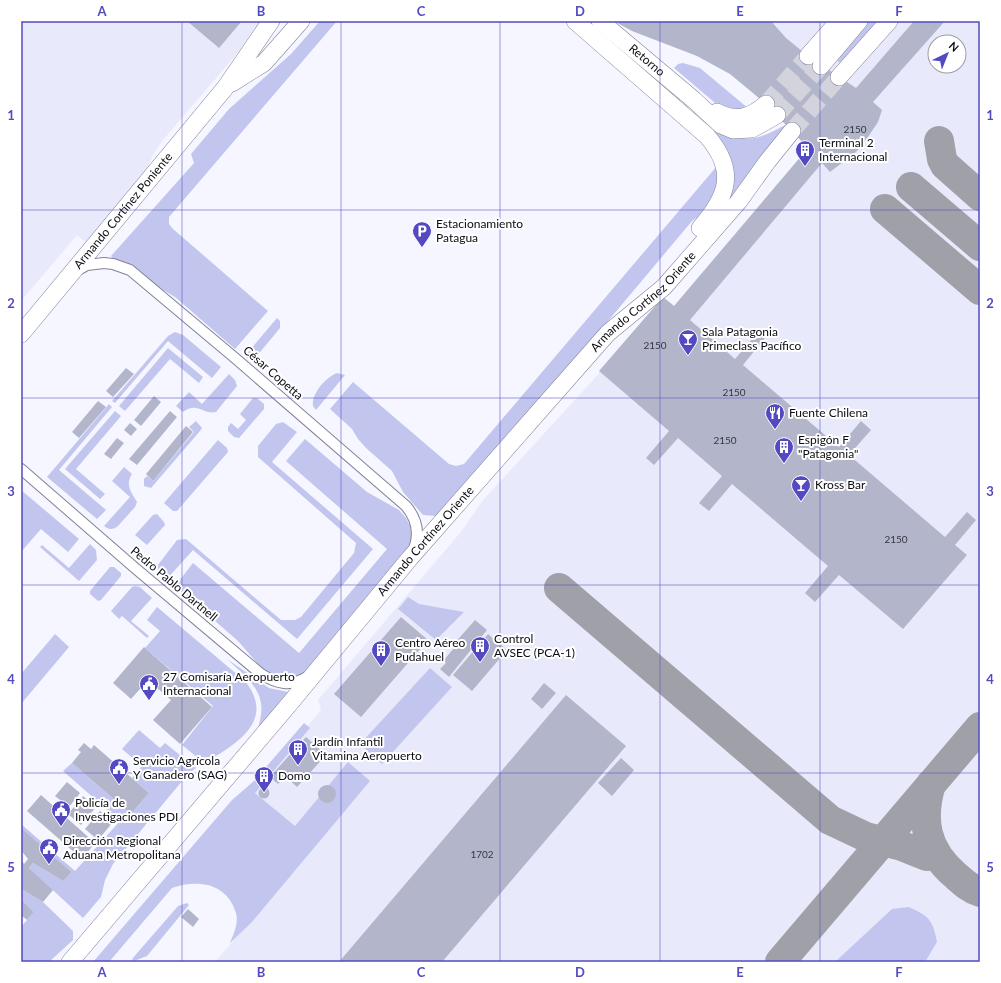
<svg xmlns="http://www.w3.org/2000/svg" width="1001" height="983" font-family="Lato,sans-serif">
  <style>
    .built { fill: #e8eafb; fill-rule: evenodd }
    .green { fill: #c2c6ee }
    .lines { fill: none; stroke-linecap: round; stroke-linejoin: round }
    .taxiway { stroke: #a0a0a9; stroke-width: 30 }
    .building { fill: #b3b6ca }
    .trunk-tunnel { stroke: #d2d3dc; stroke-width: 17; stroke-dasharray: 17 8; stroke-linecap: butt }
    .minor-casing { stroke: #818397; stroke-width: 12 }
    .trunk-casing { stroke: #818397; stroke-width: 18 }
    .minor { stroke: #fff; stroke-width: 10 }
    .trunk { stroke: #fff; stroke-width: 17 }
    .grid { fill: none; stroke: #534ac2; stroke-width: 1; stroke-opacity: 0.55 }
    .labels { text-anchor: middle; stroke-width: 4; stroke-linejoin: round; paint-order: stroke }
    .number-label { font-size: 10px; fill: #353641 }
    .street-label { font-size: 12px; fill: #0b0c13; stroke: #fff }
    .poi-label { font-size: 12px; fill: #0b0c13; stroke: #fff; text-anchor: start }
    .neatline { fill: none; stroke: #534ac2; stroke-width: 1.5 }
    .grid-label { font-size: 13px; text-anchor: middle; font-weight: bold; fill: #534ac2 }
  </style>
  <rect width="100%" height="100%" fill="#f5f6ff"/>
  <path class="built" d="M21,21H265L163,140L154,153L140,184L86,243L77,235L21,301Z
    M614,21H980V962H215L252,919L251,793L321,710L318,700L460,533L484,499L594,379L663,297L675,306L808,148L766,104L730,74L697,56L632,31ZM935,42H959V66H935Z"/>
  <path class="green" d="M320,21H337L169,217V224L173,229L268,311L235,349L175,297L115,261L111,256L194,163L191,154L229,109L291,54Z
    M868,21H882L840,63L835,59Z
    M683,63L700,68L749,109L747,110L721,108L674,68L678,64Z
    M785,125L760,163L729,201C737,173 733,149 711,129L713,127C743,143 755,142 785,125Z
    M705,137C734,168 725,199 692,221L478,476L443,515L436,516L423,515L403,492L392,471L366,448L358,439L352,429L330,409L353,382L449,464L456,466L464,464L717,166L711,147L703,139Z
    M277,318L280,321V328L256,357L248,359L245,356Z
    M175,332L183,335L221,367L212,378L168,341L115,403L112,401L168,336Z
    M168,348L203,377L199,383L170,359L125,411L119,406Z
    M337,373L345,375L316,410L313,406C311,394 326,377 337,373Z
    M229,374L235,380L237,386L216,412C203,415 197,401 183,412L176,406L189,392L202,404Z
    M253,398H257L264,404V409L239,438L234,437L228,431V427L231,423L238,429L246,420L240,414Z
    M109,404L112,407L59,470L106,510L97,519L47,477Z
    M115,411L121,416L76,469L105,494L100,499L65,469Z
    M196,421L202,428L200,431L151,488L144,486V479L147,476L153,481L194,432L189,427Z
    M283,422L297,432L272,462L373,549L297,639L193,550L166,580L158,571V565L177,540L186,539L281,620H295L301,617L354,553L356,543L258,457V446L276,424Z
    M305,439L367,492L399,510L406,518L413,531L412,543L310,668L297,679L277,678L265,672L238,641L175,586L193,563L299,653L387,549L286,461Z
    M218,440L227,448L228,452L177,511H173L164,503Z
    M124,467L132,474C125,485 131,492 137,502L135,507L118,526C113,530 109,530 104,526L130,497L112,481Z
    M21,490L79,539L68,552L41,529L21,552Z
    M157,514L164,522L165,525L147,545L135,535L153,515Z
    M90,544L96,550L97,560L79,581L40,547L42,545L69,568Z
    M110,567H114L121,573V576L101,600L98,601L90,594V591Z
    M135,586L140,587L152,598L131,621L149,636L147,638L122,616L119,619L111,611L132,587Z
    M408,597L419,604L464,612L436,640L398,609Z
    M157,607L245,681C277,721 235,745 204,763L182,745L213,706L145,648L160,631L147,620Z
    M55,634L69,647L21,704V674Z
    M227,659L269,688L288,692L298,690L256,733C271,696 253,683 227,659Z
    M430,668L452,687L382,764L360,744Z
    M304,723L310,728L255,793L295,826L348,762L370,781L252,922L230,943C233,935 239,923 236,913C227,883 198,879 172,888L109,962H93L232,800L254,781Z
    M139,730L160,748L165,743L196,768L188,774L113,864L105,880L101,897L83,918L29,868L33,863L63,881L21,828V824L75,871L120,821L63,771L72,763L131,814L149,793L132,778L142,766L122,749Z
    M21,889L43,902L73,931V940L49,962H21V927L34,912L21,899Z
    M187,903L189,905L147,956L134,961L132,959L178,906Z
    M909,907C929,916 933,920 937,942L925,962H835L892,909Z"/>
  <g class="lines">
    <path class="taxiway" d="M939,141L942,159L945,165L980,196
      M911,187L980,246
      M885,209L980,290
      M559,588L830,820L866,837L902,846L927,856
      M931,784C920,821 926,850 955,875C963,882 970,889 980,892
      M780,962L980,727"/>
  </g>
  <path class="building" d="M187,21H242L219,48Z
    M614,21H771L786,38L808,56L856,88L914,21H945L873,102L882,110L878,122L864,143L855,153L830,172L822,163L690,320L735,359L758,332L765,338L743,365L839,447L861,421L871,430L849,455L945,537L967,512L976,520L955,545L967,555L903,629L839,575L815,602L805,593L828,566L732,484L709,511L699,503L722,476L678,438L654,465L646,458L669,431L599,371L663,297L674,306L808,148L766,104L730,74L697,56L632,31Z
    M126,368L134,374L113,397L106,391Z
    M154,396L161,402L141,426L134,420Z
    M98,401L106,407L79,438L72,432Z
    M170,411L177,417L137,465L129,459Z
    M130,423L137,429L131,436L124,430Z
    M186,426L193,432L153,481L146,474Z
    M117,438L124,443L111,459L104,454Z
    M401,617L428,640L361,717L334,694Z
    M475,620L487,630L449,677L440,669L446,663L443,661L455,647L453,645Z
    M488,634L507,650L472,691L453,675Z
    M144,647L212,707L180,744L153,720L171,700L148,680L131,699L113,683Z
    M544,683L556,693L542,709L531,699Z
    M566,695L626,746L442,962H339Z
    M306,737L326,755L297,787L285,776L278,784L270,777L300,743L304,747L307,743L303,740Z
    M84,743L91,749L94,745L149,793L131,814L72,763L81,752L78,750Z
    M621,758L634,770L612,796L598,783Z
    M67,782L80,793L69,807L55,796Z
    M318 794a9 9 0 1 1 18 0a9 9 0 1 1-18 0Z
    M258.5 793a5.5 5.5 0 1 1 11 0a5.5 5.5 0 1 1-11 0Z
    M41,795L95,843L82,859L27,811Z
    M83,796L96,807L81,825L68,814Z
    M100,811L113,822L98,840L85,829Z
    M21,828L71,872L63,881L33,863L29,868L53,890L43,902L21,889V859L24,864L28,859L21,850Z
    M21,899L34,912L27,920L21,915Z
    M188,909L199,919L193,927L181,917Z"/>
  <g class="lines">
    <path class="trunk-tunnel" d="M766,104L808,56
      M777,115L821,66
      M792,131L839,77"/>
    <g class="minor-casing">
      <path id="minor" d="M78,270L87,265L104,263L113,264L130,270L235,358L406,506C417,519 420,533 414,549
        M21,469L135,568L261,674C277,684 291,687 307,677"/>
    </g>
    <g class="trunk-casing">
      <g id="trunk">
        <path d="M575,21L707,136C737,171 728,196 700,228"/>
        <path id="s1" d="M600,21L694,100L721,125L733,130L752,129L777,115"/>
        <path d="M808,56L839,21"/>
        <path d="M821,66L859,21"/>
        <path d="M839,77L889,21"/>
        <path d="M232,83L264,63L301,21"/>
        <path d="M717,112C735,122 750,118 766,104"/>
        <path id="s2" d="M21,334L225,88L271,21"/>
        <path id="s3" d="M70,962L286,708L410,558L608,333L664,287L739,201L767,162L792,131"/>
      </g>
    </g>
    <use href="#minor" class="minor"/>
    <use href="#trunk" class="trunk"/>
  </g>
  <path class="grid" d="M182,21V962M341,21V962M500,21V962M660,21V962M820,21V962M21,210H980M21,398H980M21,585H980M21,773H980"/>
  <defs>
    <g id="building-pin" transform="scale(1)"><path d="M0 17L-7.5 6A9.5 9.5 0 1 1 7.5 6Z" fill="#534ac2" stroke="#fff"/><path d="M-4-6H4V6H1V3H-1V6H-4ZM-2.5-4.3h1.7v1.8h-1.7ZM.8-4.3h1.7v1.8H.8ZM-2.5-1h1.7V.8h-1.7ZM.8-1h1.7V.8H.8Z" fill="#fff"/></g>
    <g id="parking-pin" transform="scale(1)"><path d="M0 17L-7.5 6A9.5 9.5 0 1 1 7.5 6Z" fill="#534ac2" stroke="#fff"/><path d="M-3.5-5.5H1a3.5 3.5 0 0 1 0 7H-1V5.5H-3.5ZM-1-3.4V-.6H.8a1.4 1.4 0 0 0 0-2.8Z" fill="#fff"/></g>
    <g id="bar-pin" transform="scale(1)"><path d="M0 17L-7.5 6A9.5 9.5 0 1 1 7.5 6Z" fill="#534ac2" stroke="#fff"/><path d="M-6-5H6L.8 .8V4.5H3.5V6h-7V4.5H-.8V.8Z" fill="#fff"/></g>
    <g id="restaurant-pin" transform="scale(1)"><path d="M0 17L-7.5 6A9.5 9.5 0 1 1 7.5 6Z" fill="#534ac2" stroke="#fff"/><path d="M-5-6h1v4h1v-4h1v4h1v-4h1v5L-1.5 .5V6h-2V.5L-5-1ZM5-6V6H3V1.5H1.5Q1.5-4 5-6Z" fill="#fff"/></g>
    <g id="civic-pin" transform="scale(1)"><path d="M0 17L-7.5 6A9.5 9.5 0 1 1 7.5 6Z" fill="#534ac2" stroke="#fff"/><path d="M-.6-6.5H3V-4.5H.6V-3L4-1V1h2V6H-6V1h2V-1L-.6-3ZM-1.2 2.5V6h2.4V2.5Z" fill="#fff"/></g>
  </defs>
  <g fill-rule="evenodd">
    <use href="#building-pin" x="805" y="150"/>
    <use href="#parking-pin" x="422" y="231"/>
    <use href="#bar-pin" x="688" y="339"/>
    <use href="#restaurant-pin" x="775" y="413"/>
    <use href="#building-pin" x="784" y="447"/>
    <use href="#bar-pin" x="801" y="485"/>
    <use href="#building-pin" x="480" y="646"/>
    <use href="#building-pin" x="381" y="650"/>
    <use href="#civic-pin" x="149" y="684"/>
    <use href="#building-pin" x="298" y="749"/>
    <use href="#civic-pin" x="119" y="768"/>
    <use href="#building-pin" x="264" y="776"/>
    <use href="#civic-pin" x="61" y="810"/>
    <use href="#civic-pin" x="49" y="848"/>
  </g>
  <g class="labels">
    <g class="number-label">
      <text x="855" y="133">2150</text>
      <text x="655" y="349">2150</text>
      <text x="734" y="396">2150</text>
      <text x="725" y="444">2150</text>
      <text x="896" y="543">2150</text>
      <text x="482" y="858">1702</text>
    </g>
    <g class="street-label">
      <text dy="4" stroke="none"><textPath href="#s1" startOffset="61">Retorno</textPath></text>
      <text dy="4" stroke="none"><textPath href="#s2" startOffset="160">Armando Cortínez Poniente</textPath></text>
      <text dy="4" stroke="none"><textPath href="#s3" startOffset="875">Armando Cortínez Oriente</textPath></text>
      <text transform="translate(273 373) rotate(41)" y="4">César Copetta</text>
      <text dy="4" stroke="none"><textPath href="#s3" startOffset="551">Armando Cortínez Oriente</textPath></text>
      <text transform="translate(174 584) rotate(40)" y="4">Pedro Pablo Dartnell</text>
    </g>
    <g class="poi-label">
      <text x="819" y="147">Terminal 2<tspan x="819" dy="14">Internacional</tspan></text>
      <text x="436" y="228">Estacionamiento<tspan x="436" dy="14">Patagua</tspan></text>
      <text x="702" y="336">Sala Patagonia<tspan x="702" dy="14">Primeclass Pacífico</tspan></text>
      <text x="789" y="417">Fuente Chilena</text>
      <text x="798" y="444">Espigón F<tspan x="798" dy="14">"Patagonia"</tspan></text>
      <text x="815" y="489">Kross Bar</text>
      <text x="494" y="643">Control<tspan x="494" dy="14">AVSEC (PCA-1)</tspan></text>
      <text x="395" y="647">Centro Aéreo<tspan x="395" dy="14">Pudahuel</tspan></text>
      <text x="163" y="681">27 Comisaría Aeropuerto<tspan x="163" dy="14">Internacional</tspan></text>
      <text x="312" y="746">Jardín Infantil<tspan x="312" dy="14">Vitamina Aeropuerto</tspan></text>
      <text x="133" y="765">Servicio Agrícola<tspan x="133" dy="14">Y Ganadero (SAG)</tspan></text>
      <text x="278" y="780">Domo</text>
      <text x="75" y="807">Policía de<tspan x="75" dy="14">Investigaciones PDI</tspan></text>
      <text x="63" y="845">Dirección Regional<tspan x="63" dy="14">Aduana Metropolitana</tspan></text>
    </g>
  </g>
  <rect width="1001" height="983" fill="none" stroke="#ffffff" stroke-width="44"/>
  <g transform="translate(947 54) rotate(43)"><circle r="19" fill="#ffffff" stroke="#9d9ea1"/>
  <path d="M0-3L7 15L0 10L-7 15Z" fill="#534ac2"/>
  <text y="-6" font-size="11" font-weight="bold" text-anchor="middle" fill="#0b0c13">N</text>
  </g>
  <rect x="22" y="22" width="957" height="939" class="neatline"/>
  <g class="grid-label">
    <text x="102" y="16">A</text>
    <text x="261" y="16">B</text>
    <text x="421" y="16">C</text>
    <text x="580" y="16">D</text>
    <text x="740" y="16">E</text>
    <text x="899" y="16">F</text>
    <text x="11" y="120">1</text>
    <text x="990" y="120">1</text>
    <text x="11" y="308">2</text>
    <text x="990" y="308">2</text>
    <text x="11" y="496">3</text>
    <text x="990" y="496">3</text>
    <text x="11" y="684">4</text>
    <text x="990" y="684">4</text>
    <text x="11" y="872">5</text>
    <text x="990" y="872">5</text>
    <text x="102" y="977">A</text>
    <text x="261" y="977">B</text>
    <text x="421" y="977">C</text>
    <text x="580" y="977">D</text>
    <text x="740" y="977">E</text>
    <text x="899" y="977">F</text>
  </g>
</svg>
